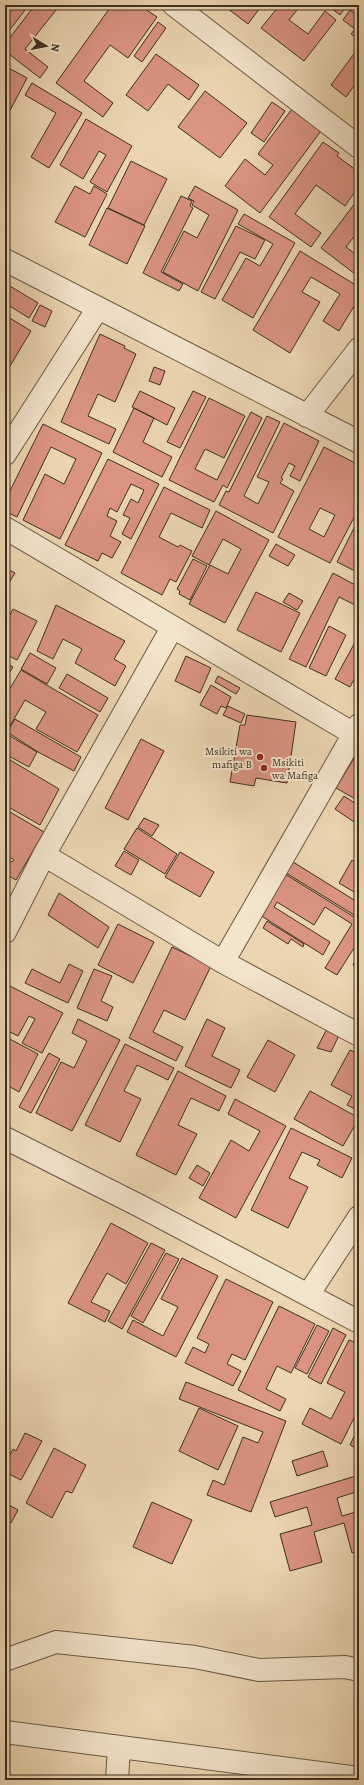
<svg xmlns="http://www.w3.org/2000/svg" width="364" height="1785" font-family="Alegreya,serif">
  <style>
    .building { fill: #db9482; stroke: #3c3020; fill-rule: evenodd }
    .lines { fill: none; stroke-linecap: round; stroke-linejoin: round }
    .minor-casing { stroke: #685a44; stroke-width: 24 }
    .minor { stroke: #f3e4cc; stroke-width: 22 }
    .poi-dot { fill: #8f2418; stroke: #f3e4cc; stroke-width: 1.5 }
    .labels { text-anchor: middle; stroke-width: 4; stroke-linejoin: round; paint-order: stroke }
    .poi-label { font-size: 11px; fill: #3c3020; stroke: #f3e4cc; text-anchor: end }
  </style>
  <rect width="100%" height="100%" fill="#ecd6b1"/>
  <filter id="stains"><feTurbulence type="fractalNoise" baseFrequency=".005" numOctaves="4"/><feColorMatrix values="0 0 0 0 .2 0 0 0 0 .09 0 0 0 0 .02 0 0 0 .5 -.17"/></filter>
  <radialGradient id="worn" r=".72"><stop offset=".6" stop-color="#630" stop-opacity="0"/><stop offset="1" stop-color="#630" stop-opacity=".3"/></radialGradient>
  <path class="building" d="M7,5H29L5,36V17L10,11L5,7Z
    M35,5H60L25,49L48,67L40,78L5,51V44Z
    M112,5H139L157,17L128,58L110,45L84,81L113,103L103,117L56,83Z
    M223,5H262L248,24Z
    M280,5H301L289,20L308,34L325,11L336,20L304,61L261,28Z
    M327,5H347L340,15Z
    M350,10L359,17V40L351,34L355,29L343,20Z
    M158,22L166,28L142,62L134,56Z
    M359,47V79L346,97L331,85Z
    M156,54L199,85L189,100L168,84L148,111L126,95Z
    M5,66L27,78L5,120Z
    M32,83L82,113L49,168L31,157L56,113L25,95Z
    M205,91L247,123L220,158L178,127Z
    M359,97V108L354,104Z
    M272,102L285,111L264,142L251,133Z
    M292,109L321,131L260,213L225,186L245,159L265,175L273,165L258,154Z
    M86,119L132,146L107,192L90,182L106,155L99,151L83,179L60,165Z
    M323,142L339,153L337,156L356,170L359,168V186L345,206L316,185L295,214L321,233L311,247L269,217Z
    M131,161L167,179L144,225L108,208Z
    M75,186L90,194L94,186L107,194L85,237L55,222Z
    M195,186L238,210L198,291L163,272L184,231L197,238L209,215L192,205L194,201L188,198Z
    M181,196L192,201L190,206L193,208L161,272L183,284L179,291L143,273Z
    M359,198V230L346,247L359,257V277L321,248Z
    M107,208L145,226L127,264L89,245Z
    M244,214L295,243L253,318L222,300L246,258L260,266L273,244L238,224Z
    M236,226L265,240L255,259L240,252L215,299L201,292Z
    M300,251L359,287V298L339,331L323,321L340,294L311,277L302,292L320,302L290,353L253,330Z
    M5,283L38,303L29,318L5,303Z
    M40,305L52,311L45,327L32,321Z
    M5,315L31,331L10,366L5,363Z
    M100,334L125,346L124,348L136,354L115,402L98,394L88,416L116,429L109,444L61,422Z
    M154,367L165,371L160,385L149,381Z
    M140,391L175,408L167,425L132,407Z
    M193,391L206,397L180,448L167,442Z
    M209,398L245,416L224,458L205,449L195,469L217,480L251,412L262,418L227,488L223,485L214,502L169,480Z
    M134,408L154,418L143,442L172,457L162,477L113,452Z
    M267,416L280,422L244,496L258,504L269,482L257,477L284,423L319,441L300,481L290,476L295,466L289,463L281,478L283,479L280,483L294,491L273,533L219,505L226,491L229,492Z
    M43,424L102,453L60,539L23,520L45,474L64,484L76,459L51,447L17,517L5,511V501Z
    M324,447L359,465V508L330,563L278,537ZM320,508L335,515L324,537L309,529Z
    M108,459L159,484L131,539L122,534L130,518L123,515L131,499L138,503L144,490L131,484L117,512L110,508L107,516L117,521L110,536L121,542L112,558L102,553L98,561L65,545Z
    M164,487L210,510L202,528L171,513L159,537L178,547L180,545L192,551L176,582L170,579L162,595L121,573Z
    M216,511L269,540L225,623L189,604L210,565L228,574L241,549L223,539L209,565L192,556Z
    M359,518V573L337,562Z
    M276,544L295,555L288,566L269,556Z
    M193,559L207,566L190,600L179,594L180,591L177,589Z
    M5,568L15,573L7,586L5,585Z
    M333,573L359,587V607L339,597L306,667L289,659Z
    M256,592L300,613L281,652L237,630Z
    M289,593L303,601L297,610L283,602Z
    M56,605L125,641L114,659L126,666L115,686L75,663L82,649L63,639L53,659L37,651Z
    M13,609L37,621L17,660L5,654V625Z
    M329,626L346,635L326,676L309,668Z
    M359,635V670L350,687L335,679Z
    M30,653L56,668L47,684L21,669Z
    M186,656L211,668L200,693L175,681Z
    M5,662L13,667L5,680Z
    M21,670L98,715L77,752L36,729L46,712L25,700L6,733L5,732V697Z
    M67,674L108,698L100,712L59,688Z
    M218,676L240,688L236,694L215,682Z
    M211,685L231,697L226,708L221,706L217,714L200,705Z
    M228,706L245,714L241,723L223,715Z
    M247,715L296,722L287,783L256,778L254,786L230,782L240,725H245Z
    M15,719L81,757L74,771L38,752L7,732Z
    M5,733L37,752L29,767L5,754Z
    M141,739L164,751L128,820L105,808Z
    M356,755L359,757V801L336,788Z
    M5,757L59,789L40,825L5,805Z
    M344,796L359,806V821L357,824L335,809Z
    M5,809L44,832L16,880L5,874V858L12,862L14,860L5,854Z
    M144,818L159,825L152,836L138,827Z
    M137,828L177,854L165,874L124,849Z
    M124,851L139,860L131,875L115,866Z
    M180,852L214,872L200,897L165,877Z
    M352,860L359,865V895L339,883Z
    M293,862L359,903V918L286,873Z
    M285,874L359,920V940L337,975L325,968L352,924L325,907L314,925L277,902L274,907L330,942L323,955L260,915Z
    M59,893L109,927L98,948L48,915Z
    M267,921L304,944L303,947L291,939L288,944L263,928Z
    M118,924L154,942L133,983L98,965Z
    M172,947L211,966L185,1020L164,1010L153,1032L183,1047L176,1061L129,1038Z
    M359,955V968L353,965Z
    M69,964L83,971L68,1003L25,983L32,969L60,983Z
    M94,969L112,976L101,1001L113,1007L107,1021L77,1008Z
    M6,984L63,1013L42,1053L22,1043L35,1019L29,1016L18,1036L6,1030L5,1033Z
    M78,1019L120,1040L72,1131L36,1113L61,1062L74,1068L87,1041L72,1033Z
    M207,1019L225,1028L212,1056L240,1070L231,1088L185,1066Z
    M330,1023L342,1029L331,1052L317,1048Z
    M6,1037L38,1054L19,1092L5,1084Z
    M268,1040L295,1055L275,1092L247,1077Z
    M125,1044L174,1068L168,1080L137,1065L124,1091L141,1099L120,1142L85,1125Z
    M350,1050L359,1054V1111L347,1105L352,1096L331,1085Z
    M49,1053L60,1059L31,1113L19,1107Z
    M178,1071L226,1096L219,1111L191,1098L178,1125L197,1134L176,1175L136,1155Z
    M310,1091L359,1118L343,1146L294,1119Z
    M235,1099L286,1126L236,1218L199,1198L231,1140L249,1151L260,1131L228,1114Z
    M291,1128L352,1158L342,1178L317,1165L320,1160L302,1152L289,1178L308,1187L288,1228L251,1210Z
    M197,1165L210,1173L203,1186L189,1178Z
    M111,1223L148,1243L126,1284L107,1273L91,1302L110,1311L105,1322L68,1303Z
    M151,1243L165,1250L122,1329L108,1321Z
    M166,1253L179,1259L143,1323L131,1316Z
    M182,1258L218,1276L176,1357L127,1332L133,1320L163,1336L178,1307L161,1299Z
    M226,1279L273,1302L245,1360L232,1354L227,1364L241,1371L233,1386L185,1363L193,1347L205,1353L209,1344L197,1338Z
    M279,1306L315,1324L291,1373L277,1366L266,1389L286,1399L280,1411L238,1390Z
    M317,1325L329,1331L307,1374L295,1368Z
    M333,1328L346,1335L321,1384L308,1377Z
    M358,1337H359V1408L341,1444L302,1424L310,1408L331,1419L345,1392L327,1383L349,1340L354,1342Z
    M186,1382L286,1421L251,1512L207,1495L213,1480L224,1485L243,1437L258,1443L263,1432L179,1399Z
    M199,1408L238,1426L218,1470L179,1451Z
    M359,1426V1450L350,1445Z
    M25,1433L42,1441L21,1480L5,1472V1465L13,1449L16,1451Z
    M54,1448L86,1465L72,1493L66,1491L52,1518L26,1503Z
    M323,1451L328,1466L297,1476L292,1461Z
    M359,1475V1491L337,1498L342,1516L359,1511V1551L352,1553L344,1523L314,1532L322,1562L290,1571L280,1534L312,1525L307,1507L275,1517L270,1502Z
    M152,1502L192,1520L172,1564L133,1547Z
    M5,1503L18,1510L11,1523L5,1519Z"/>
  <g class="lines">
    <g class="minor-casing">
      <path id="minor" d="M174,5L359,147
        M5,260L359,442
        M307,416L359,349
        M5,454L98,308
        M5,528L354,734
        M44,855L223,962L359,1035
        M5,932L44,855L172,628
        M223,962L359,725
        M5,1138L140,1206L359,1322
        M308,1295L359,1217
        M5,1660L56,1642L195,1657L259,1670L345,1667L359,1670
        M5,1732L359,1778
        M117,1780L119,1747"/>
    </g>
    <use href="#minor" class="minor"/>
  </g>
  <g class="poi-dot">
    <circle cx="260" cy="757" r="4"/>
    <circle cx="264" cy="768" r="4"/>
  </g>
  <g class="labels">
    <g class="poi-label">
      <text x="252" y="755">Msikiti wa<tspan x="252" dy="13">mafiga B</tspan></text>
      <text x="272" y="766" text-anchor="start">Msikiti<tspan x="272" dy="13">wa Mafiga</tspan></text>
    </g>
  </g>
  <rect width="364" height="1785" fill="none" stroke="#ecd6b1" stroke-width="20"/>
  <rect x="6" y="6" width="352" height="1773" fill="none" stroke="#3c3020" stroke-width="2"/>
  <rect x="10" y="10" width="344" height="1765" fill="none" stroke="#3c3020"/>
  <g transform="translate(46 46) rotate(100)" stroke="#f3e4cc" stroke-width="3" paint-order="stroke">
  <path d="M0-3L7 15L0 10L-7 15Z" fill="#3c3020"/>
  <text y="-6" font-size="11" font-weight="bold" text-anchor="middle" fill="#3c3020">N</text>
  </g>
  <rect width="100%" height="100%" filter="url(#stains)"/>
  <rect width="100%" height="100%" fill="url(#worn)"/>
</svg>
